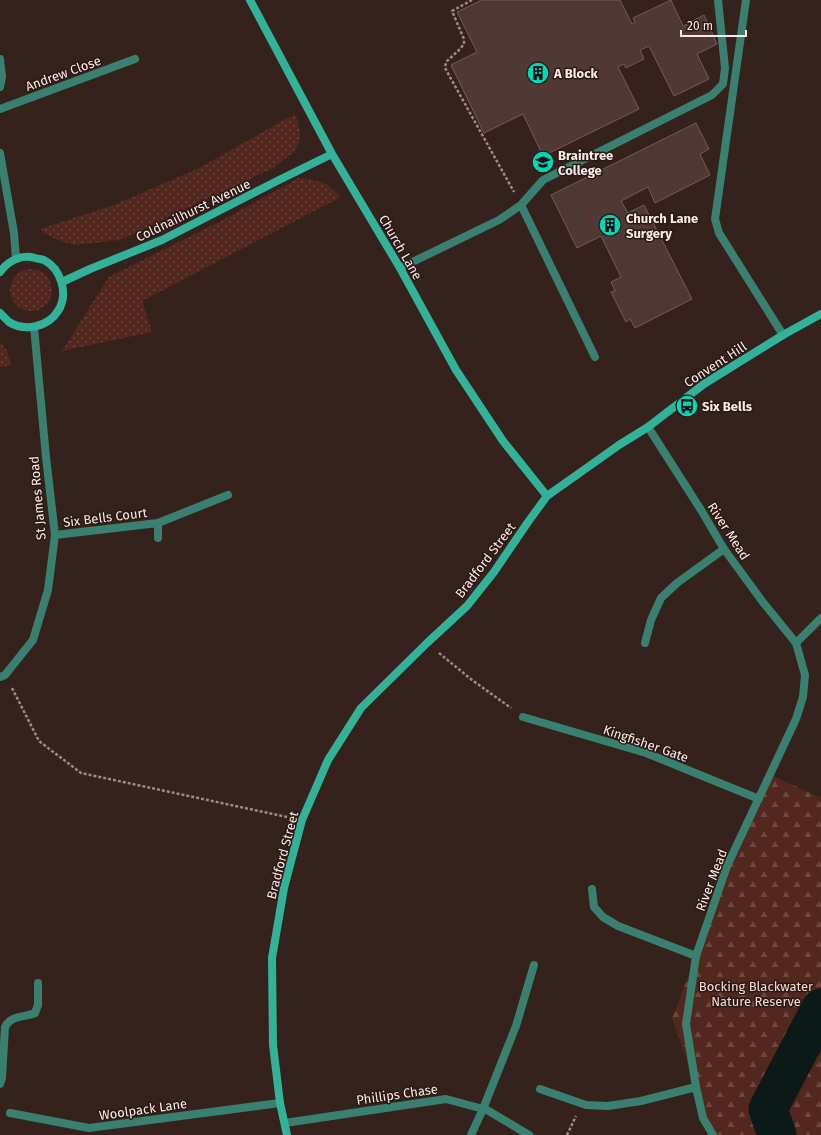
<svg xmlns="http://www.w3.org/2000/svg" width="821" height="1135" font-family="'Fira Sans',sans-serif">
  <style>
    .grass { fill: url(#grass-dots) }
    .forest { fill: url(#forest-firs) }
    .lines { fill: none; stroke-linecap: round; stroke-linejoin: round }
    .river { stroke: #0c1a17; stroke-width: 39 }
    .building { fill: #503934; stroke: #745b56 }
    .path { stroke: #9b8a86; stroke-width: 2.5; stroke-dasharray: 3 2; stroke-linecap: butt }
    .lane { stroke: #398071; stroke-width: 8 }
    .street { stroke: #398071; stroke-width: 8 }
    .secondary { stroke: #33b29a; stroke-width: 8 }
    .labels { text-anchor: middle; stroke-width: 3; stroke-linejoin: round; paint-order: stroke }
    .street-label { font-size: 13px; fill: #f9ebe7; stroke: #2c1814 }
    .poi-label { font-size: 13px; font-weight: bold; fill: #f9ebe7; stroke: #2c1814; text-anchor: start }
    .park-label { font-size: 13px; fill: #f3dbd5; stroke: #2c1814 }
  </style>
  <defs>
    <pattern id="grass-dots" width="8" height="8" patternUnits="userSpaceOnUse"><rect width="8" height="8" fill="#52271e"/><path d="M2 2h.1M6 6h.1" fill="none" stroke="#6c463f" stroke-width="1.8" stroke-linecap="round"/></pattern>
    <pattern id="forest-firs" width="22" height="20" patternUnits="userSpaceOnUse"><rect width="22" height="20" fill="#52271e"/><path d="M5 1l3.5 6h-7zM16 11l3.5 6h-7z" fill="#6c463f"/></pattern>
  </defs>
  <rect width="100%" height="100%" fill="#36221d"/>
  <path class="grass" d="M295,114C300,125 303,140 295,150C290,156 281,161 275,167L120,240L74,245L59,240L45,234L40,229L114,205L197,169Z
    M299,178L310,179L328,185L341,197L142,301L152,332L62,351L109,277L221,221Z
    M10 290a21 21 0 1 1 42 0a21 21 0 1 1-42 0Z
    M0,342L7,351L11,365L0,367Z"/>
  <path class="forest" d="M767,773L821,798V1135H713L672,1018Z"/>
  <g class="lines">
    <path class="river" d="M777,1135L768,1109L821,1008"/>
  </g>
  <path class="building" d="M482,0H620L632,24L635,22L633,18L671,0L683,26L704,15L717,44L697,54L709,79L674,96L649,46L640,50L644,59L626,68L624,64L618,67L639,109L543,156L523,114L484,133L451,65L477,52L457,12Z
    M696,123L709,149L700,154L710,175L655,203L648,187L621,201L628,213L644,205L692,299L635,328L630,319L626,322L611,292L615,291L611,282L621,277L601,236L577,248L551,195Z"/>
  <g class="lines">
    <path class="path" d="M472,0L452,11L464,39V44L460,49L446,62L445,68L514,192
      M439,653L472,680L511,708
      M12,688L39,741L81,773L287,817
      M567,1135L576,1116"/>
    <path class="lane" d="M746,0L715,219L719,233L783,335
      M521,205L595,357
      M400,268L499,220L521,205L543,180L712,95L723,84L725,68L718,0
      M645,643L651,620L661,598L677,583L724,549
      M592,889L594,907L603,917L618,926L696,956
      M0,1084L2,1078L5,1027C11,1015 23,1018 35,1013L38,1005V983
      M471,1135L483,1109L516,1026L534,965"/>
    <path class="street" d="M0,59L2,77L0,87
      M0,109L135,59
      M0,153L14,233L16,259
      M648,427L701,510L724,549L762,601L796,643L805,675L803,697L796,719L727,866L696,956L686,1024L696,1087L703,1118L713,1135
      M158,523V538
      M55,535L158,523L228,495
      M796,643L821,618
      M0,677L5,675L33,640L48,590L55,535L46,457L34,327
      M523,717L646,753L759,799
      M540,1089L586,1105L608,1106L641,1101L696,1087
      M10,1113L89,1128L280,1103
      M285,1123L446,1099L487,1110L529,1135"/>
    <path class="secondary" d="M250,0L332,154L400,268L456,370L503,441L547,496
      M0,272C8,261 21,254 35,258C38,259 41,259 44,260C61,269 69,294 58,311C48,327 25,332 9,322C6,319 3,316 0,313
      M62,282L90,269L162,240L281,179L332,154
      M287,1135L280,1103L273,1045L272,958L284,888L302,820L328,760L361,708L427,643L467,606L494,572L528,522L547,496L619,445L648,427L704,384L783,335L821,314"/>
  </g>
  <defs>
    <g id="building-disc" transform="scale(1.15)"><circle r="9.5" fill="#03d5b6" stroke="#2c1814"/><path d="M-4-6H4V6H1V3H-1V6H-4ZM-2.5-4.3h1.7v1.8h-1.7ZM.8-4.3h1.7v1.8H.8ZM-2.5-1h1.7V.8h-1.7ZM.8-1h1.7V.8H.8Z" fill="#111"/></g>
    <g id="university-disc" transform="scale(1.15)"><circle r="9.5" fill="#03d5b6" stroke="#2c1814"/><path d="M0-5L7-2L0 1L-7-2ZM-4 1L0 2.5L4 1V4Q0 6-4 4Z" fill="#111"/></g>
    <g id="bus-disc" transform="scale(1.15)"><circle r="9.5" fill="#03d5b6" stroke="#2c1814"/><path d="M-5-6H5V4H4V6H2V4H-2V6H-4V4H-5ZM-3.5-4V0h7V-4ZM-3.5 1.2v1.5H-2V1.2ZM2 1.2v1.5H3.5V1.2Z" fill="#111"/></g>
  </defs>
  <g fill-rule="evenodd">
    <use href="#building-disc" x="538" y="73"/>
    <use href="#university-disc" x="543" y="162"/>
    <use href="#building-disc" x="610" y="225"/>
    <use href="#bus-disc" x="687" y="406"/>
  </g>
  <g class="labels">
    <g class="street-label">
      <text transform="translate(63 73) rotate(-20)" y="5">Andrew Close</text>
      <text transform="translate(193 210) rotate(-26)" y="5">Coldnailhurst Avenue</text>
      <text transform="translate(401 247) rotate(60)" y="5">Church Lane</text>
      <text transform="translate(715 364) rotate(-33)" y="5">Convent Hill</text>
      <text transform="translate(37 498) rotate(-95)" y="5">St James Road</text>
      <text transform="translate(105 517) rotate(-7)" y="5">Six Bells Court</text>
      <text transform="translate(729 531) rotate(57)" y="5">River Mead</text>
      <text transform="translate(485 560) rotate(-53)" y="5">Bradford Street</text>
      <text transform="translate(646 743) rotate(19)" y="5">Kingfisher Gate</text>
      <text transform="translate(282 855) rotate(-75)" y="5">Bradford Street</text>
      <text transform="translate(711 880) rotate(-69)" y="5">River Mead</text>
      <text transform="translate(397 1094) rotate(-8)" y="5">Phillips Chase</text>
      <text transform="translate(143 1109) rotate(-8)" y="5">Woolpack Lane</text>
    </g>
    <g class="poi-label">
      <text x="554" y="78">A Block</text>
      <text x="558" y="160">Braintree<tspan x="558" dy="15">College</tspan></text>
      <text x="626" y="223">Church Lane<tspan x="626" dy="15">Surgery</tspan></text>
      <text x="702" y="411">Six Bells</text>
    </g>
    <g class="park-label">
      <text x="756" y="991">Bocking Blackwater<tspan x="756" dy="15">Nature Reserve</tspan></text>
    </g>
  </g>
  <path d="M681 30v6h65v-6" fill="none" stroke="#f9ebe7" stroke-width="2"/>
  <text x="687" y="30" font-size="12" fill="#f9ebe7" stroke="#2c1814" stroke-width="3" paint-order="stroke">20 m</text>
</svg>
